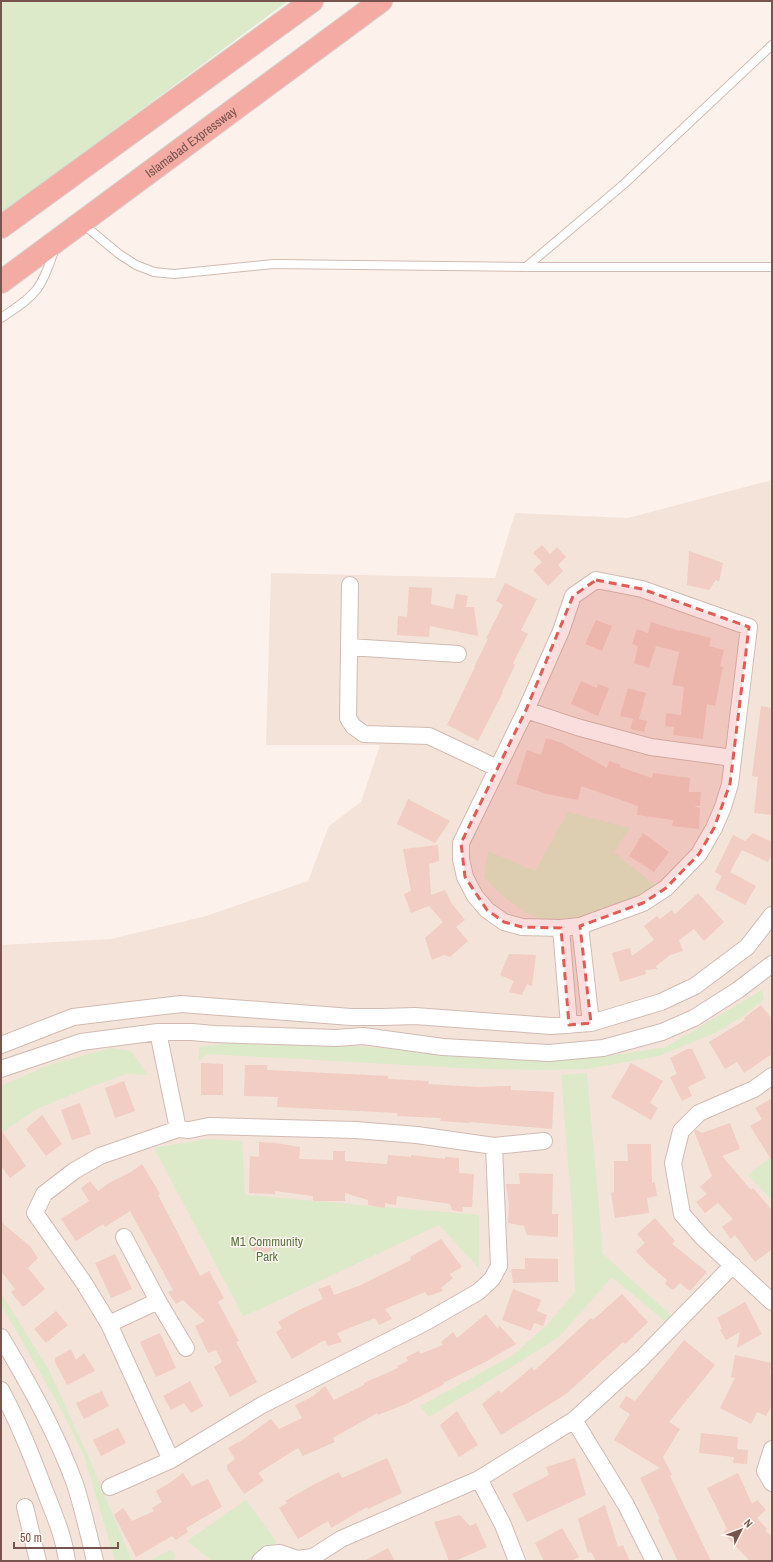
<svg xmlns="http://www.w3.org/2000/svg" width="773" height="1562" font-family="'Archivo Narrow',sans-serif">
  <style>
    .residential { fill: #f4e3d9 }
    .green { fill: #dceac9 }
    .building { fill: #f1cdc3 }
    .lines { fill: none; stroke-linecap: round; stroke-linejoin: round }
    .lane-casing { stroke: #d1bbb3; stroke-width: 10 }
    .street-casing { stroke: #d1bbb3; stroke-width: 18 }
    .highway-casing { stroke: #d9cfcd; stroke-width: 24 }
    .lane { stroke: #fff; stroke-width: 8 }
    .street { stroke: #fff; stroke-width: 16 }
    .highway { stroke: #f4aba4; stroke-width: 22 }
    .marked { fill: #e25b54; fill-opacity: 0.2; stroke: #e25b54; stroke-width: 3; stroke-dasharray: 8 5; stroke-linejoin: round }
    .labels { text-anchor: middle; stroke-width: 3; stroke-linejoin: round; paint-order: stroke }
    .street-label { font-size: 13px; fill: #77554e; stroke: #fff7f2 }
    .park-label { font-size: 13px; fill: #5b7742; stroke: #fff7f2 }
  </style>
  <rect width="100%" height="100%" fill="#fcf2eb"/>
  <path class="residential" d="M772,480V1561H1V945L111,939L206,916L308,881L329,826L361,802L380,745H266L271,573L495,578L515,513L628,518Z"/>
  <path class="green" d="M1,1H288L1,214Z
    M568,812L630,828L614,852L655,885L642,897L590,917L544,919L526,913L501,895L484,877L488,851L535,871Z
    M762,990L764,999L743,1016L715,1033L659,1056L587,1069L541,1070L458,1068L207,1054L199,1061V1047L256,1040L369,1047L461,1056L544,1059L595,1058L666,1047Z
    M111,1048L131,1051L148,1075L127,1074L93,1086L37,1109L1,1133V1086L49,1065Z
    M587,1073L603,1254L672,1316L666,1322L612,1277L560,1336L502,1373L429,1417L420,1406L513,1355L547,1325L575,1292L572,1212L561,1075Z
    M206,1139L242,1141L245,1195L479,1215V1268L439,1225L258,1310L243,1316L154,1148Z
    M772,1156V1200L748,1175Z
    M1,1293L48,1368L90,1460L132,1561H115L85,1458L64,1415L10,1320L1,1308Z
    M246,1500L277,1542L247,1561H212L187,1541Z
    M170,1550L176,1555L173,1561H149Z"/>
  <path class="building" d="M542,545L550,554L557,547L566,557L558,565L563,571L548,586L533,570L542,562L533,553Z
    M689,551L723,563L719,582L716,580L709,590L687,585Z
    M505,583L537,599L521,630L528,634L513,663L515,665L502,692H503L478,741L447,725L475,667H474L488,639L486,638L503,605L496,601Z
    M409,587L432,588L431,604L453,609L456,594L468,596L466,607H474L478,636L430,626L429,637L397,635L398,616L407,617Z
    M596,620L612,626L602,651L585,644Z
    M651,622L680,631V630L711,638L709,646L724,650L720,666L723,667L715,706L707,704L703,739L673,735L674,727L665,726L666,713L681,715L684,687L672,685L679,652L656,646L649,668L634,663L638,646L632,644L637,629L648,633Z
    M581,681L597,688L598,684L609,688L598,716L571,704Z
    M628,688L646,693L639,719L647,721L644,732L630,729L633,719L620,716Z
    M761,706L772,708V815L754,813L758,777L752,776Z
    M546,738L562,743L607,768L609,761L621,765L620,767L652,778L653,773L690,778L689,792H701L700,806H694L700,808L699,829L672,826L673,820L637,815L638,806L581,786L578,800L547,794L516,784L527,750L541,755Z
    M408,799L450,821L435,843L397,824Z
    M643,833L669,852L654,872L629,856Z
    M753,833L772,842V854L768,862L742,850L730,872L756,886L745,905L715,889L722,876L715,872L733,835L745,841Z
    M438,845L439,861L429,864L431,895L445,890L452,904L465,920L456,927L468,941L450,957L444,955L432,960L425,938L443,922L429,906L411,913L404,894L411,891L403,849Z
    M698,893L724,922L704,941L694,929L679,940L683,951L670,955L656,966L657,969L645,970L646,974L620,982L612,953L630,948L632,956L654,940L644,926L657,916L660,919L672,910L675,914Z
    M509,954L536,955L532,986L527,984L522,995L509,992L514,981L500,975Z
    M761,1005L772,1019V1054L744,1073L737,1062L725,1069L709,1042L745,1020L744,1018Z
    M687,1049H692L706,1078L688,1087L692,1096L682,1101L670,1077L677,1074L670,1058Z
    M201,1063L223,1064V1095H201Z
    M631,1063L663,1081L650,1103L658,1108L651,1120L611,1097Z
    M245,1065H267V1070L388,1076V1079L429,1081L428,1084L478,1087L511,1086V1090L554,1092L552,1129L470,1122V1123L440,1121L441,1118L397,1116L398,1113L277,1107L278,1097L244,1096Z
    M124,1081L135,1111L115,1118L105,1088Z
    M772,1098V1161L750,1126L762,1119L755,1108Z
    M80,1103L91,1134L72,1140L61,1110Z
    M42,1115L62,1144L46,1156L26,1129Z
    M730,1123L740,1149L722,1156L751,1190L753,1188L772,1210V1249L755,1262L735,1235L731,1239L722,1227L733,1219L718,1203L705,1213L696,1202L707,1194L700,1187L712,1176L694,1131L696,1130L702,1133Z
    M1,1130L26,1166L10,1178L1,1166Z
    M259,1142L276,1143L300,1147L299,1159L333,1160V1151H345V1161L387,1164L388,1155L411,1157V1155L445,1159V1157L459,1158V1173L474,1174L472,1207H463L462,1212L452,1210L450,1204L397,1196L396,1205L385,1203V1208L368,1205V1200L345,1193V1201H313V1196L275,1191V1194L249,1193L250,1156L259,1157Z
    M627,1144H651L652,1183L655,1182L657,1196L647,1198L649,1213L615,1218L611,1193L614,1192V1161H628Z
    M142,1164L160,1194L158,1195L200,1276L209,1271L224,1298L218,1302L239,1341L236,1342L257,1382L230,1397L214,1367L222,1362L216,1350L208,1353L195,1326L205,1321L183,1300L176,1304L168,1292L173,1290L130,1211L105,1227L103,1224L76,1241L61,1219L89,1201L81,1188L90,1181L98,1191L109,1183L131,1172Z
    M519,1173L553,1174L552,1214H558V1237L527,1235L524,1226L508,1223L509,1205L506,1184H520Z
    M655,1218L675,1241L672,1244L707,1272L690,1291L680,1283L673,1290L665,1284L667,1280L648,1264L636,1251L645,1243L637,1234Z
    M1,1222L30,1246L38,1258L28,1268L45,1289L23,1307L11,1292L15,1289L1,1271Z
    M265,1236L275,1246L261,1259L251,1248Z
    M441,1239L462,1267L450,1274L453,1278L441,1288L443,1291L428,1296L425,1292L385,1309L392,1319L379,1325L375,1318L337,1333L342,1342L328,1346L325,1340L292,1359L276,1332L282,1328L278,1322L299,1310L323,1299L318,1289L330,1285L334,1295L361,1285L411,1260L410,1257Z
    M115,1254L132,1289L111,1298L95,1263Z
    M525,1258L558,1259V1282L513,1283L511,1269H525Z
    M513,1289L541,1300L537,1311L547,1315L543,1326L534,1323L531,1331L502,1320Z
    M622,1294L648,1322L625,1344L623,1342L566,1394L501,1435L482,1404L499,1390L501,1393L532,1367L534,1371L591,1318L593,1320Z
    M745,1302L762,1334L737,1348L740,1332L726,1340L720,1330L722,1329L717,1318Z
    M56,1311L68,1325L46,1343L34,1329Z
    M486,1314L498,1329L499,1325L516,1344L487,1361L443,1383L444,1384L408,1403L378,1415L377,1413L333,1438L335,1442L303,1456L298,1448L258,1473L264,1481L244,1494L227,1469V1465L235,1459L228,1448L238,1442V1443L271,1419L279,1429L302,1418L295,1405L312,1397L325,1386L334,1400L364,1385V1383L398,1368L397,1366L408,1361L406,1357L419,1351L420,1354L443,1345L441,1342L453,1332L457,1338Z
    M160,1333L176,1368L156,1377L140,1342Z
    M684,1340L715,1365L669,1422L680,1429L663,1457L672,1475L670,1476L711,1561H678L658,1520L660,1519L640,1478L660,1468L614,1440L630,1414L619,1407L626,1396L635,1401Z
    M71,1349L76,1360L84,1353L95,1371L67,1385L55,1362V1358Z
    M735,1355L772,1363L770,1374L772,1375V1405L766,1416L757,1412L751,1424L720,1408L735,1378L731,1377Z
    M190,1381L203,1406L191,1413L184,1403L171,1410L163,1396Z
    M102,1391L109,1406L84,1419L76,1403Z
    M457,1411L478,1445L459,1457L440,1425Z
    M118,1428L126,1443L101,1456L93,1440Z
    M701,1433L738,1437L737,1449L748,1450L747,1464L733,1463L734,1457L699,1453Z
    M387,1458L402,1493L368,1509L367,1507L331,1528L328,1521L298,1539L279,1508L287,1503L285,1501L311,1486L339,1472L342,1478Z
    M575,1458L586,1495L527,1522L512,1494L549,1475L546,1467Z
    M183,1473L192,1486L208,1479L222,1507L186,1528L188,1532L176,1540L172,1536L136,1557L114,1515L123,1508L132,1521L154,1511L152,1508L162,1502L156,1491L171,1482Z
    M738,1473L752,1504L757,1500L766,1510L757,1518L767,1529L765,1531L772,1536V1561H750L723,1533L727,1529L707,1488Z
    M605,1505L618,1547L623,1545L630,1561H596L591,1552L588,1553L578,1519Z
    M460,1515L470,1526L476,1523L487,1547L455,1561H449L434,1522Z
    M562,1528L579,1557L571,1561H544L535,1543Z
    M388,1548L395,1561H364Z"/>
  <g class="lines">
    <g class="lane-casing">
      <path id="lane" d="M83,224L119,254L136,265L154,272L174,274L273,264L526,267H772
        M526,267L624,184L772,45
        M1,318C14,309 28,301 37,289C46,277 50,262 55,248"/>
    </g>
    <g class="street-casing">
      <path id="street" d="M596,580L642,589L749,627L730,784L723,807L714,828L699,854L666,888L643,903L580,926L561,928L522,927L504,922L487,910L475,896L465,877L461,859V843L526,710L561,631L573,596Z
        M350,585L348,718L353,726L364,734L429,736L497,768
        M349,647L458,654
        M526,710L577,727L651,747L733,758
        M580,926L591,1023
        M561,928L569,1025
        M158,1032L178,1129
        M1,1045L73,1017L181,1004L351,1017H382L415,1016L551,1026L591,1023L661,1002L695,986L747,947L772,915
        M1,1069L81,1042L158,1032H192L214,1034L336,1038L363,1036L443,1047L549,1053L603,1048L662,1032L694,1018L738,990L772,964
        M772,1076L754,1089L699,1113L681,1131L673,1163L682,1214L703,1238L772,1302
        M494,1146L544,1141
        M124,1237L158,1301L186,1348
        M109,1324L84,1283L35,1213L44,1194L74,1171L100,1156L178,1129L189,1130L209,1126L356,1130L417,1135L494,1146L499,1266L492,1279L478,1292L424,1323L262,1405L171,1460L109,1324L158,1301
        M1,1337C29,1384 56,1432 75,1484C83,1509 89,1535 95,1561
        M1,1390C19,1423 32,1457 45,1491C54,1514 64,1537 67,1561
        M574,1420L626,1505L654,1561
        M772,1449L765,1471L772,1483
        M479,1479L503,1525L517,1561
        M110,1487L171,1460
        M25,1507L38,1561
        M260,1561L268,1554L280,1553L297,1559L313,1557
        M309,1561L313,1557L341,1539L479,1479L574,1420L641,1359L733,1265"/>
    </g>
    <g class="highway-casing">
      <g id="highway">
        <path d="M1,227L312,1"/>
        <path id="s1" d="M1,282L381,1"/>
      </g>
    </g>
    <use href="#lane" class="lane"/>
    <use href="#street" class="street"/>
    <use href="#highway" class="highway"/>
  </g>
  <path class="marked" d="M596,580L642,589L749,627L730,784L714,828L699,854L666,888L643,903L580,926L591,1023L569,1025L561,928L522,927L504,922L487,910L465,877L461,843L526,710L573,596Z"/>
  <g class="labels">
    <g class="street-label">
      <text dy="5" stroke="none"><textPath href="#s1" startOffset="236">Islamabad Expressway</textPath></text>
    </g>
    <g class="park-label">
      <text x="267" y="1246">M1 Community<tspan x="267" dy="15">Park</tspan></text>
    </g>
  </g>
  <rect width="773" height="1562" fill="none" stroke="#77554e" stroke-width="4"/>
  <g transform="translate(741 1530) rotate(48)" stroke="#fff7f2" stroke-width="3" paint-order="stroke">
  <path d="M0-3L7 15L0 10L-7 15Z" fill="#77554e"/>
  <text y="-6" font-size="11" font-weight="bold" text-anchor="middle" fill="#77554e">N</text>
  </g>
  <path d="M14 1542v6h104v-6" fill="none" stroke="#77554e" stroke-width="2"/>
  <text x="20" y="1542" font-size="12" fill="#77554e" stroke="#fff7f2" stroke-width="3" paint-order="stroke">50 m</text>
</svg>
